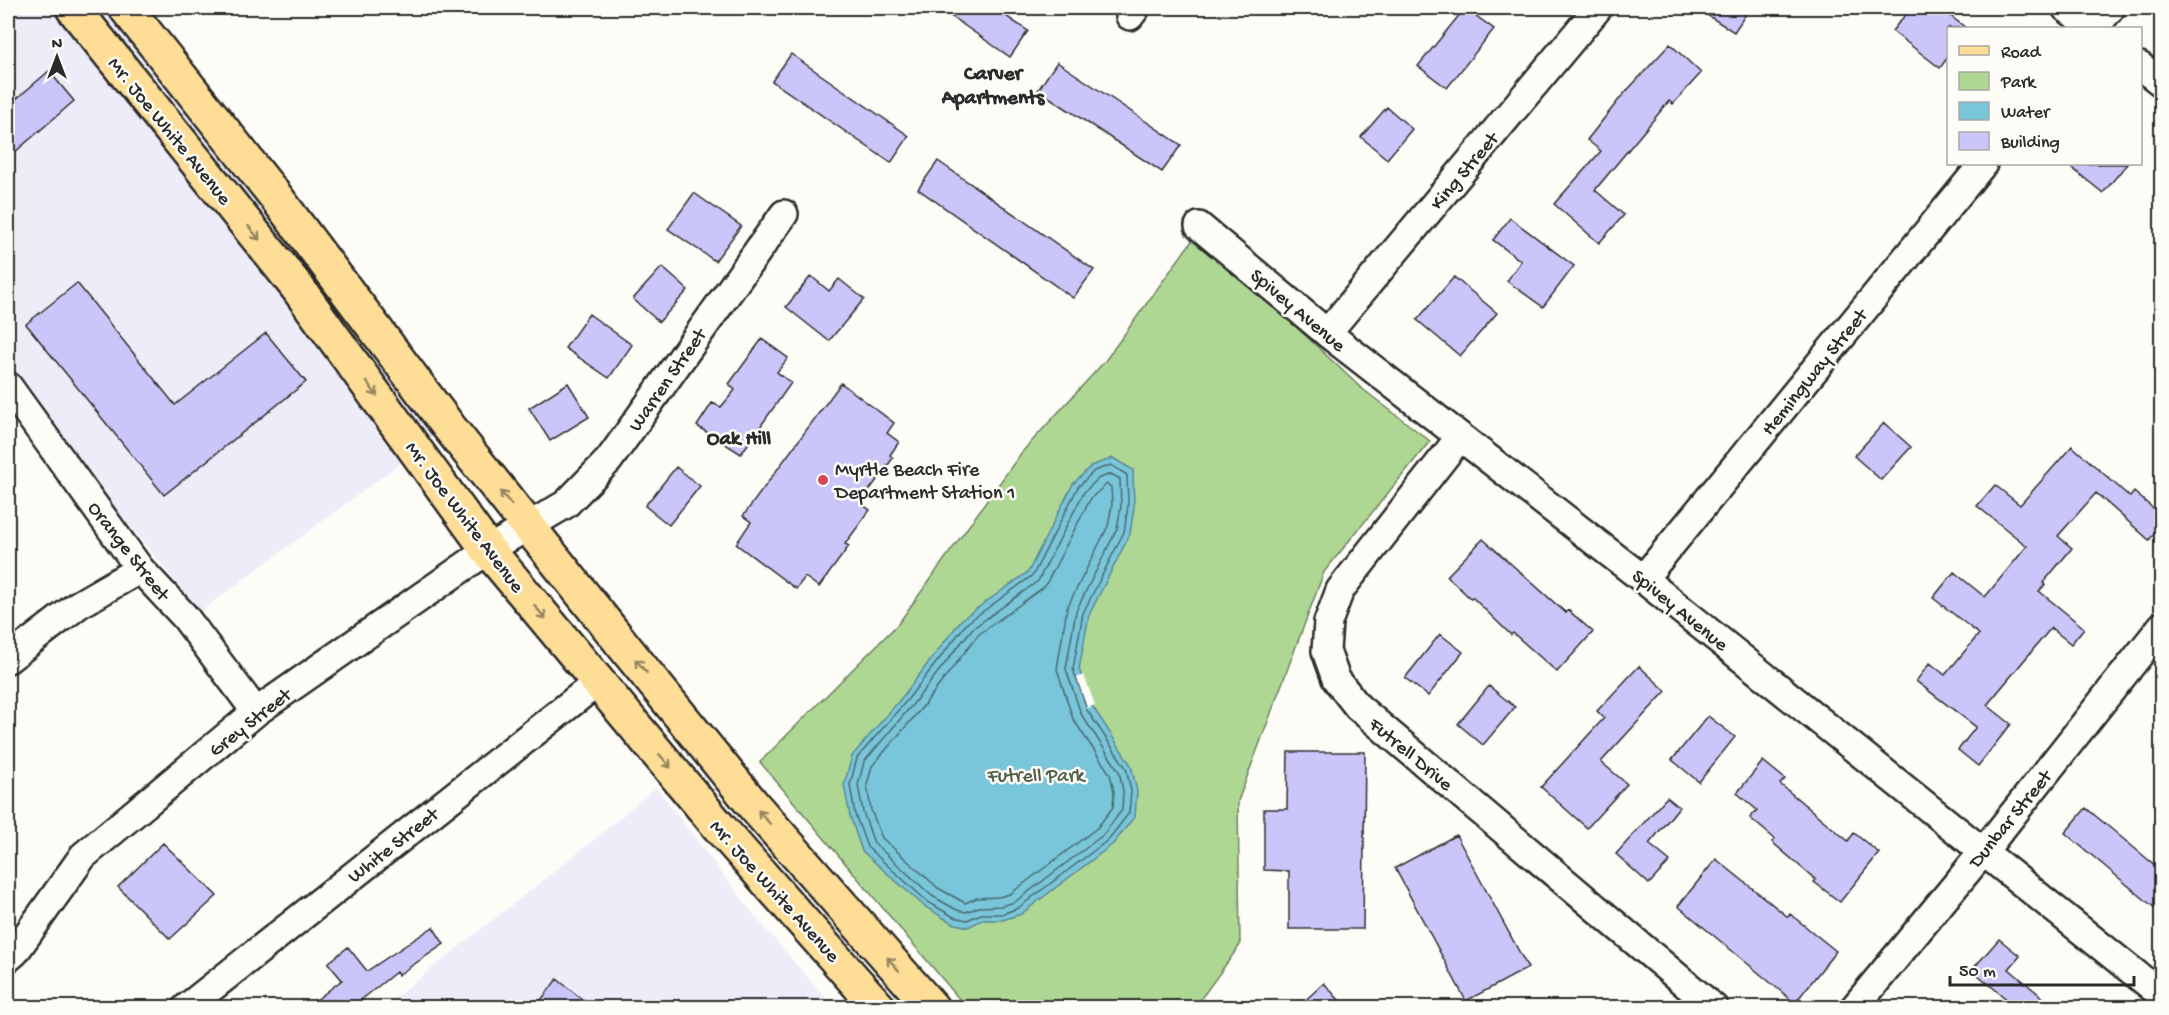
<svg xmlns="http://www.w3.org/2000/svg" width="2169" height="1015" font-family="'Gochi Hand',sans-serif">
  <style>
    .built { fill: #eeecf8 }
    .green { fill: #afd794; stroke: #6d8160; stroke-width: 1.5 }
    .water { fill: #79c5d9; stroke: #5a8793; stroke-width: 1.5 }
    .pier { fill: #fdfcf7 }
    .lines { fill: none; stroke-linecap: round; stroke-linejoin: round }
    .shore { stroke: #4a6971; stroke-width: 1.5 }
    .building { fill: #cbc6f9; stroke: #2b2b2b; stroke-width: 1.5 }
    .minor-casing { stroke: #2b2b2b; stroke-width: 32 }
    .major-casing { stroke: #2b2b2b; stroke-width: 38 }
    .minor { stroke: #fdfcf7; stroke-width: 27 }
    .major { stroke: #fedd96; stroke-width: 33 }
    .oneway { stroke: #948460 }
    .poi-dot { fill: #d1495b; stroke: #fdfcf7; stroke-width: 2 }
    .labels { text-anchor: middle; stroke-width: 5; stroke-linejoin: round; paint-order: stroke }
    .street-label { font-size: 20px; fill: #2b2b2b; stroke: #fdfcf7 }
    .poi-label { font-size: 20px; fill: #2b2b2b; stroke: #fdfcf7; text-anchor: start }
    .park-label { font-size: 20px; fill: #535f4a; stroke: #fdfcf7 }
    .neighbourhood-label { font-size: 21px; font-weight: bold; fill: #2b2b2b; stroke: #fdfcf7 }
  </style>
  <rect width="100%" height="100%" fill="#fdfcf7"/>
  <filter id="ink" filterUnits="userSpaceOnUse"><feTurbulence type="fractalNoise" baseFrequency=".0167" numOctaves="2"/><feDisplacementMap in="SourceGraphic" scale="12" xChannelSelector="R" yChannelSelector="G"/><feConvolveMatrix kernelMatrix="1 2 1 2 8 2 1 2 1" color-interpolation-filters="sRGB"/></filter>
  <g filter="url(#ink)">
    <path class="built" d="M8,8H126L449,427L200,612L8,376Z
      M656,787L757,919L833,1007L382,1008L594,840Z"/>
    <path class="green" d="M1194,238L1219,254L1360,387L1430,441L1324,572L1238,801L1240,945L1195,1007H966L760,762L898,624L1022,452L1105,361Z"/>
    <path class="water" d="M1113,458L1133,470L1134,507L1130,534L1089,615L1079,669L1093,707L1131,765L1137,791L1135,816L1113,844L1021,914L1003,920H982L968,927L952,923L924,906L862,851L850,816L844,785L852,756L903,696L962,619L1028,572L1073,484L1091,466Z"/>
    <path class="pier" d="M1084,675L1095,705L1086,709L1075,678Z"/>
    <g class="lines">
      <path class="shore" d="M1111,465L1127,475L1128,506L1124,532L1083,613L1073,669L1087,710L1126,768L1131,791L1129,813L1108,840L1018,908L1002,914H981L967,920L954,917L928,902L867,847L855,814L850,785L857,758L908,699L967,623L1033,575L1078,487L1094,471Z
        M1111,474L1120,479L1121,506L1117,529L1076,611L1066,669L1081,714L1119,771L1123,791L1122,810L1103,835L1015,902L1001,906L979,907L966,912L957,910L932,896L874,843L863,812L858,785L864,762L913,704L972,629L1038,581L1084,492L1099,478Z
        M1107,484L1111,487L1112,505L1108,526L1067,608L1057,669L1073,719L1110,774L1114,792L1113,807L1097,828L1010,894L999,897L977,898L965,903L938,888L882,838L871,810L867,785L872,766L920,710L978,635L1045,586L1091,498Z"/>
    </g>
    <path class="building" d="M939,8H994L1028,31L1010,57Z
      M1465,8L1494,29L1447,88L1418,66Z
      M1696,8H1750L1734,32Z
      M1911,8H1940L1966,28H1948V57L1940,68L1892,31Z
      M1670,44L1701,73L1673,104L1669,101L1595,190L1624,215L1599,243L1554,204L1601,151L1587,140L1621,97Z
      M791,54L909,136L891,163L772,81Z
      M1057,62L1181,145L1162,172L1038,90Z
      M49,71L74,101L8,158V106Z
      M1387,107L1412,129L1387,159L1361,137Z
      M938,161L1094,270L1073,298L918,189Z
      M2067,164H2127L2103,193Z
      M694,193L741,226L715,261L668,229Z
      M1510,218L1574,266L1543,307L1507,281L1521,261L1493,240Z
      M662,267L688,290L659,322L633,299Z
      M811,276L829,291L839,279L864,299L829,341L786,307Z
      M1454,277L1497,313L1460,356L1417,320Z
      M77,283L175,405L266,333L306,382L164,495L26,324Z
      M589,314L632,345L609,378L565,348Z
      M762,339L788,358L777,372L791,383L741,454L697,426L712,403L721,407L735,390L729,384Z
      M568,383L589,417L550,441L529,408Z
      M841,383L894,423L887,433L899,442L890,455L893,458L860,503L870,510L845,544L849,546L819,587L805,577L796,589L736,544L751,522L743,516Z
      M1884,423L1911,447L1881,480L1854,456Z
      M2072,446L2130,497L2134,492L2162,516V525L2149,540L2096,493L2058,536L2072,548L2043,583L2045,585L2039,591L2084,628L2071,644L2051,628L1987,705L2011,724L1978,766L1958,750L1976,727L1916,681L1930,663L1945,675L1979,634L1933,598L1954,572L1985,597L2027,546L1977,506L1995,485L2020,505Z
      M676,467L700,486L669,525L645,506Z
      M1483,539L1566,613L1568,610L1593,632L1557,672L1513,633L1511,635L1472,597L1471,599L1447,576Z
      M1440,634L1463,652L1428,696L1405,678Z
      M1639,666L1666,691L1601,762L1627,784L1587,828L1541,787L1604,718L1597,711Z
      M1489,686L1515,707L1483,745L1458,724Z
      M1708,716L1735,737L1699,782L1672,760Z
      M1288,752H1365L1363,929H1289V871L1264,870V809H1287Z
      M1763,761L1785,779L1780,784L1848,841L1854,833L1879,853L1840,902L1814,882L1816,880L1772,842L1775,839L1750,818L1757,810L1737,793Z
      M1667,797L1679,807L1649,844L1670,861L1649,884L1616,854Z
      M2086,808L2162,871V914L2065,833Z
      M1456,835L1528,968L1466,1001L1395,868Z
      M163,843L217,896L170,939L118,887Z
      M1716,859L1788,917L1790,914L1836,951L1795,1003L1678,906Z
      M433,927L444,944L398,975L396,972L351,1008H306L342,980L328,963L348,947L367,971Z
      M1999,939L2020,956L2009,969L2055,1008H2017L1972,970Z
      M557,979L593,1008H535Z
      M1324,983L1346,1008H1297Z"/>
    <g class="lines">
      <g class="minor-casing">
        <path id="minor" d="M2066,8L2093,28
          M1130,16L1136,8
          M2094,28L2111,8
          M2140,66L2162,83
          M1199,226L1327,333L1643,579L2162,995
          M1327,333L1598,8
          M8,386L140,569L185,617L256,712
          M1460,437L1340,590L1328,622L1326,651L1336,679L1358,707L1714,1008
          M1643,579L1983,164
          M8,659L78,605L140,569
          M8,958L15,952L83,856L256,712L488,550L566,504L609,460L784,214
          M186,1008L598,682
          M1854,1008L1983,852L2162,626"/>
      </g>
      <g class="major-casing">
        <path id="major" d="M73,8L297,287L488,550L720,828L879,1008
          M126,8L276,197L449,427L631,655L754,806L932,1008"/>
      </g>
      <use href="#minor" class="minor"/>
      <use href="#major" class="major"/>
    </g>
    <defs><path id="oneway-shaft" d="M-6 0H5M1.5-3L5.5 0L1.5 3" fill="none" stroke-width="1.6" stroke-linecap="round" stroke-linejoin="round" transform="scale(1.5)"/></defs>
    <g class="oneway">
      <use href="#oneway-shaft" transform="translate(254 233) rotate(51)"/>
      <use href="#oneway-shaft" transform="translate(372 389) rotate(54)"/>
      <use href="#oneway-shaft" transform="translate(506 498) rotate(-129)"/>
      <use href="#oneway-shaft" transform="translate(540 612) rotate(50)"/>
      <use href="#oneway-shaft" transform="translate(641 666) rotate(-130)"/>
      <use href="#oneway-shaft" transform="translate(665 761) rotate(50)"/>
      <use href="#oneway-shaft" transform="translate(764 817) rotate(-131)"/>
      <use href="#oneway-shaft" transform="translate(893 964) rotate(-131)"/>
    </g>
  </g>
  <circle class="poi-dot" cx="823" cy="480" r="6"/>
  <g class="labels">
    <g class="street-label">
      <text transform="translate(171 130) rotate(51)" y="7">Mr. Joe White Avenue</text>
      <text transform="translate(1463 170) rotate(-50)" y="7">King Street</text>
      <text transform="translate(1299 309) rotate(40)" y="7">Spivey Avenue</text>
      <text transform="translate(1813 371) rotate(-51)" y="7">Hemingway Street</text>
      <text transform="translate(666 379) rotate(-55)" y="7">Warren Street</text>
      <text transform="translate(466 516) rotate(53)" y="7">Mr. Joe White Avenue</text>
      <text transform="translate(130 550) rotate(52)" y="7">Orange Street</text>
      <text transform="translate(1681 609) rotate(39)" y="7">Spivey Avenue</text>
      <text transform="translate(249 721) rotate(-38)" y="7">Grey Street</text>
      <text transform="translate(1412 753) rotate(40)" y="7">Futrell Drive</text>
      <text transform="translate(2009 818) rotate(-51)" y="7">Dunbar Street</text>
      <text transform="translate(392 844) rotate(-38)" y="7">White Street</text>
      <text transform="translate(776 890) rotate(48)" y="7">Mr. Joe White Avenue</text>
    </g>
    <g class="poi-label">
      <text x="835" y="475">Myrtle Beach Fire<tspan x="835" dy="23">Department Station 1</tspan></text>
    </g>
    <g class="park-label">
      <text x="1036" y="781">Futrell Park</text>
    </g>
    <g class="neighbourhood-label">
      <text x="993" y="79">Carver<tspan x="993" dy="24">Apartments</tspan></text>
      <text x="739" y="444">Oak Hill</text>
    </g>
  </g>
  <rect width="2169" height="1015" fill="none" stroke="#fdfcf7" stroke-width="30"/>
  <rect x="15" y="15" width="2139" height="985" fill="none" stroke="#2b2b2b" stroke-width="2" filter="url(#ink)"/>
  <rect x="1947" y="27" width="195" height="138" fill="#fdfcf7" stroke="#a9a8a5" stroke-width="1.5"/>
  <rect x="1959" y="46" width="30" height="9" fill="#fedd96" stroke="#a9a8a5" stroke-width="1.5"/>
  <text x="2001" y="57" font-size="18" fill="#2b2b2b">Road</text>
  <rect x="1959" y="72" width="30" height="18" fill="#afd794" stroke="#a9a8a5" stroke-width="1.5"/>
  <text x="2001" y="87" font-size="18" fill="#2b2b2b">Park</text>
  <rect x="1959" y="102" width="30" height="18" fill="#79c5d9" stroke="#a9a8a5" stroke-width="1.5"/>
  <text x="2001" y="117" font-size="18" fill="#2b2b2b">Water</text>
  <rect x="1959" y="132" width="30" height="18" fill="#cbc6f9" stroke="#a9a8a5" stroke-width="1.5"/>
  <text x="2001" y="147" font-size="18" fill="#2b2b2b">Building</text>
  <g transform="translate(57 57)" stroke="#fdfcf7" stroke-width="4.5" paint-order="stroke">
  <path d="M0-4.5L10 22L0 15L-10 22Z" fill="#2b2b2b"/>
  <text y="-9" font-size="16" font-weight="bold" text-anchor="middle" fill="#2b2b2b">N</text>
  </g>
  <path d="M1950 976v9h184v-9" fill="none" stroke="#2b2b2b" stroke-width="3"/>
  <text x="1959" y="976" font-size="18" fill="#2b2b2b" stroke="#fdfcf7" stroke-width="4.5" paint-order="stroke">50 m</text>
</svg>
